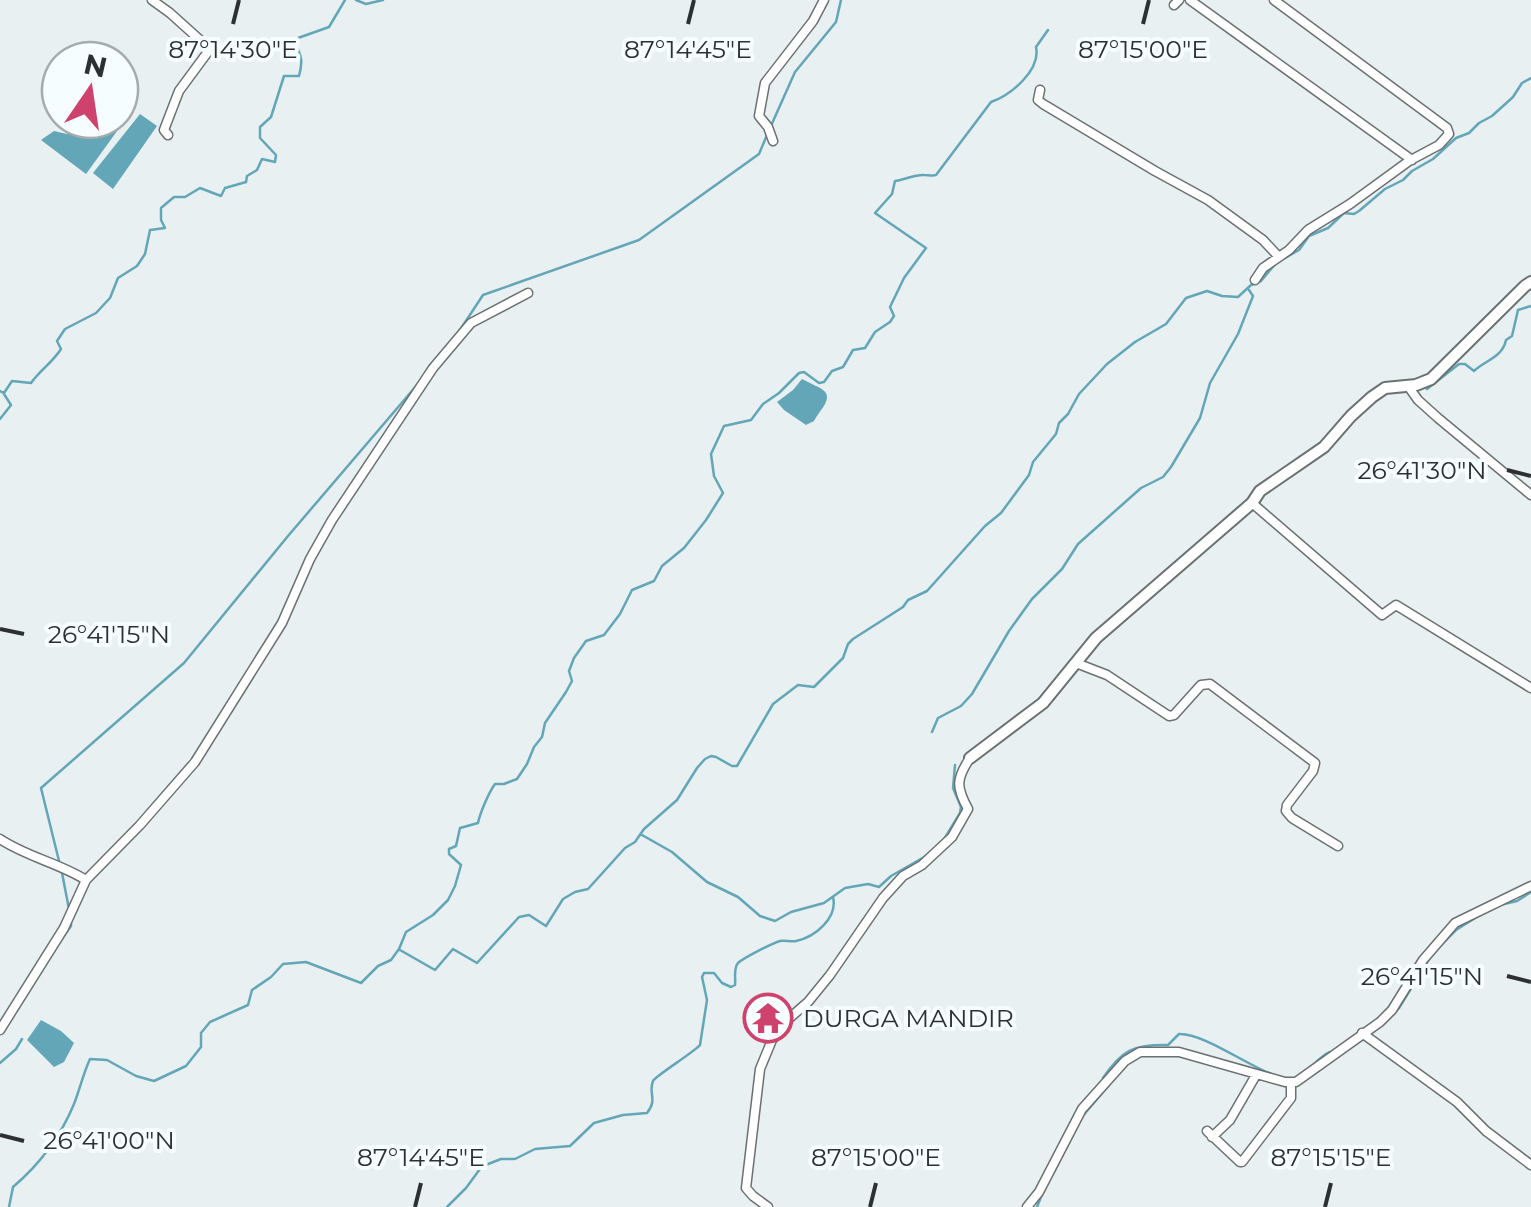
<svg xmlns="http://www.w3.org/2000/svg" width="1531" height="1207" font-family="Montserrat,sans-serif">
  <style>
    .water { fill: #63a6b7 }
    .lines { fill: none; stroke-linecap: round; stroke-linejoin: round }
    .stream { stroke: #63a6b7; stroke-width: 2.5 }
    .minor-casing { stroke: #6a7172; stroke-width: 11 }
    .tertiary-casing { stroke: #6a7172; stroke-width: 14 }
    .minor { stroke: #fff; stroke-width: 8 }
    .tertiary { stroke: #fff; stroke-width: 10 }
    .ticks { fill: none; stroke: #2d3030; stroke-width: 4 }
    .labels { text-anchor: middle; stroke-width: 8; stroke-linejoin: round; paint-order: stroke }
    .poi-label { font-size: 25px; fill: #2d3030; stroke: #f6fdff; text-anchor: start }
    .ticks-label { font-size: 25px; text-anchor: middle; fill: #2d3030; stroke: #f6fdff; stroke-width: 8; stroke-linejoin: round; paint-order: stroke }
  </style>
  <rect width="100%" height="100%" fill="#e8f0f2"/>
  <path class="water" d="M120,100L133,109L86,174L41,140L54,131L67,134L72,120H120Z
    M140,114L157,126L113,189L93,173Z
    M802,379C822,390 837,390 819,413C811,424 818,419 806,425L784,410L777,402L793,390Z
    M41,1020L61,1031L74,1043L64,1062L54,1067L27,1040Z"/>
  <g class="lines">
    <path class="stream" d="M356,0L366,4L383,0
      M770,128L795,72L836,22L841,0
      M456,336L483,295L639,240L759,154L767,135
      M1427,389L1459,364H1465L1474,371C1484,361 1503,357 1506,340L1512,336L1518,310L1531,306
      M0,391L4,393L12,381L31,383C40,370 53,362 61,349L57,341L65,329L96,313L110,298L118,278L137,266L145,254L150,230L165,228L161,220V208L174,197H185L200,188L221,196L225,188L246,182L247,176L257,170L262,159L275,162L276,155L260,138V127L271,117L284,76H299C303,62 302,55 294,43L298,38L329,27L345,0
      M0,419L11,405L4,394
      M932,732L938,718L961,706L972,694L1009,631L1032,599L1062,569L1078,544L1141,488L1163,477L1171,467L1200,418L1210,383L1238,334L1253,296L1249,290
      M642,835L672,852L707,882L738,897L760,916L775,921L791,912L824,903L845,888L868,884L879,887L891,876L926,856
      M943,841L960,813L961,807L953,788L955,765
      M60,865L41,788L184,663L288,536L417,385
      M62,873L69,909
      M1500,905L1517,901L1531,892
      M60,941L71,926V922
      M1443,943L1456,930L1480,915
      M400,950L435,970L453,949L477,963L519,917L529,915L546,926L563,899L575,892L588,889L625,848L635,842L644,829L677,800L697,768L705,759L711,756L716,757L732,766H737L773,704L798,685L814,687L843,658L848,644L853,639L903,607L908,600L927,591L985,526L1001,513L1029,475L1033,462L1056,434L1059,423L1068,414L1079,394L1107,364L1135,342L1166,324L1186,298L1207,291L1222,296L1238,297L1251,285L1261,281L1276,263L1299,250L1309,236L1328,228L1344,213L1354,214L1359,211L1385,189L1403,180L1412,171L1433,159L1456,138L1469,133L1479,123L1492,116L1513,97L1522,83L1531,78
      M1384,1023L1399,1008L1431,956
      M0,1063L16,1049L22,1039
      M1103,1078C1122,1050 1134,1044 1168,1045L1179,1034C1212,1033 1275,1089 1298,1077C1310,1071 1318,1057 1330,1052
      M1081,1118L1109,1085
      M483,1166L501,1159H515L535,1149L570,1146L594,1123L623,1115L647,1113C658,1099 648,1094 653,1081C655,1076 693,1053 700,1045L707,1000L702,977L704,973H714L722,983L731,987L735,985C736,978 733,969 738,963C743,958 773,943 780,941C785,940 791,942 796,941C815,937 838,918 833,897
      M9,1207L13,1187C40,1164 60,1138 74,1104C80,1089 83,1074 90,1059L107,1060L136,1076L154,1081L186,1066L201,1047V1033L210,1022L248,1005L252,990L271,977L283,964L306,962L361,983L378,966L391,960L399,949L406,932L433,915L448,900L455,886L461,865L449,854V849L456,846L460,828L478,823C480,813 489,792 495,784H504L517,779L527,764L534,747L542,737L545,723L566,692L572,681L569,671L574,658L586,641L604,635L620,614L632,590L654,581L662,566L684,548L706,520L723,493L714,476L711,454L724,426L751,420L763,404L779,393L799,373L804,372L819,383L824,382L832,371L843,367L853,350L865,348L875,332L890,322L894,316L890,307L904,278L926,248L875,213L892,194L895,181C903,180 917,174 924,175C928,175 932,176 936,175L991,102C1011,95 1041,70 1036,47L1048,30
      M447,1207L466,1188L480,1169
      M1037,1207L1045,1187"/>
    <g class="minor-casing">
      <path id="minor" d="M152,0L170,13L210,49L179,91L164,130L168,135
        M1190,0L1412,160
        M1174,5L1179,0
        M1040,90L1038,100L1043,104L1155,171L1208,200L1263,240L1278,256
        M773,141L768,127L759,116L765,83L813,21L824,0
        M1255,280L1263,268L1289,250L1308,230L1350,204L1409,161L1439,145L1449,134L1447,128L1274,0
        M1408,386L1418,400L1438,418L1531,495
        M1252,503L1382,615L1396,605L1531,688
        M1076,663L1107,675L1169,716L1174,715L1201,685L1210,684L1315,763L1313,771L1287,805L1286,811L1292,818L1338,846
        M0,839C27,857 59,863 86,880
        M0,1030L64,928L86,880L140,825L195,762L282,623L310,559L332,520L433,368L471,323L528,293
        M1362,1033L1457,1102L1486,1131L1531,1165
        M1207,1131L1240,1162H1242L1291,1098V1083
        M1212,1137L1230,1120L1256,1075
        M768,1207L753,1196L746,1188L760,1069L772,1040L785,1022L808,1002L830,975L883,898L903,876L922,865L952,837L968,809C956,787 956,779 970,758
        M1027,1207L1039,1192L1082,1109L1125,1061L1140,1052H1179L1285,1082H1296L1380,1022L1392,1010L1423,960L1455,923L1531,886"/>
    </g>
    <g class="tertiary-casing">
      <path id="tertiary" d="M970,758L1043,703L1096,638L1252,503L1260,491L1324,447L1351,416L1372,397L1385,388L1416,385L1431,379L1525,286L1531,282"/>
    </g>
    <use href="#minor" class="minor"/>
    <use href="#tertiary" class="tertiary"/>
  </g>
  <path class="ticks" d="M233,24L239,0M688,24L694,0M1143,24L1149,0M1507,470L1531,476M0,629L24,634M1507,976L1531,982M0,1135L24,1141M415,1207L421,1183M870,1207L876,1183M1325,1207L1331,1183"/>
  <defs>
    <g id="temple-ring" transform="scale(2.5)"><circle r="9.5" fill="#f6fdff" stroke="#cf426d" stroke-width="1.5"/><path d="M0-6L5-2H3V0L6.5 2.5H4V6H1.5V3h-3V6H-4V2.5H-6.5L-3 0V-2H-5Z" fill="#cf426d"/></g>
  </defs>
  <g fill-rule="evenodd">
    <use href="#temple-ring" x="768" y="1018"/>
  </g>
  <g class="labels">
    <g class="poi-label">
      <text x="803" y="1027">DURGA MANDIR</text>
    </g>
  </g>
  <g class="ticks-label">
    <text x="233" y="58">87°14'30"E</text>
    <text x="688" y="58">87°14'45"E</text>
    <text x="1143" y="58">87°15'00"E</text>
    <text x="1422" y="479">26°41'30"N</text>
    <text x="109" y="643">26°41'15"N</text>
    <text x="1422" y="985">26°41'15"N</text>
    <text x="109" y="1149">26°41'00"N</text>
    <text x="421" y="1166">87°14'45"E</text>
    <text x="876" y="1166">87°15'00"E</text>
    <text x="1331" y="1166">87°15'15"E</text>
  </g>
  <g transform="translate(90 90) rotate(13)"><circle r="48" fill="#f6fdff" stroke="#a6abac" stroke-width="2.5"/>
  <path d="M0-8L18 38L0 25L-18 38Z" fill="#cf426d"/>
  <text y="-15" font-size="28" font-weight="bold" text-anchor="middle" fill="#2d3030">N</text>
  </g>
</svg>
